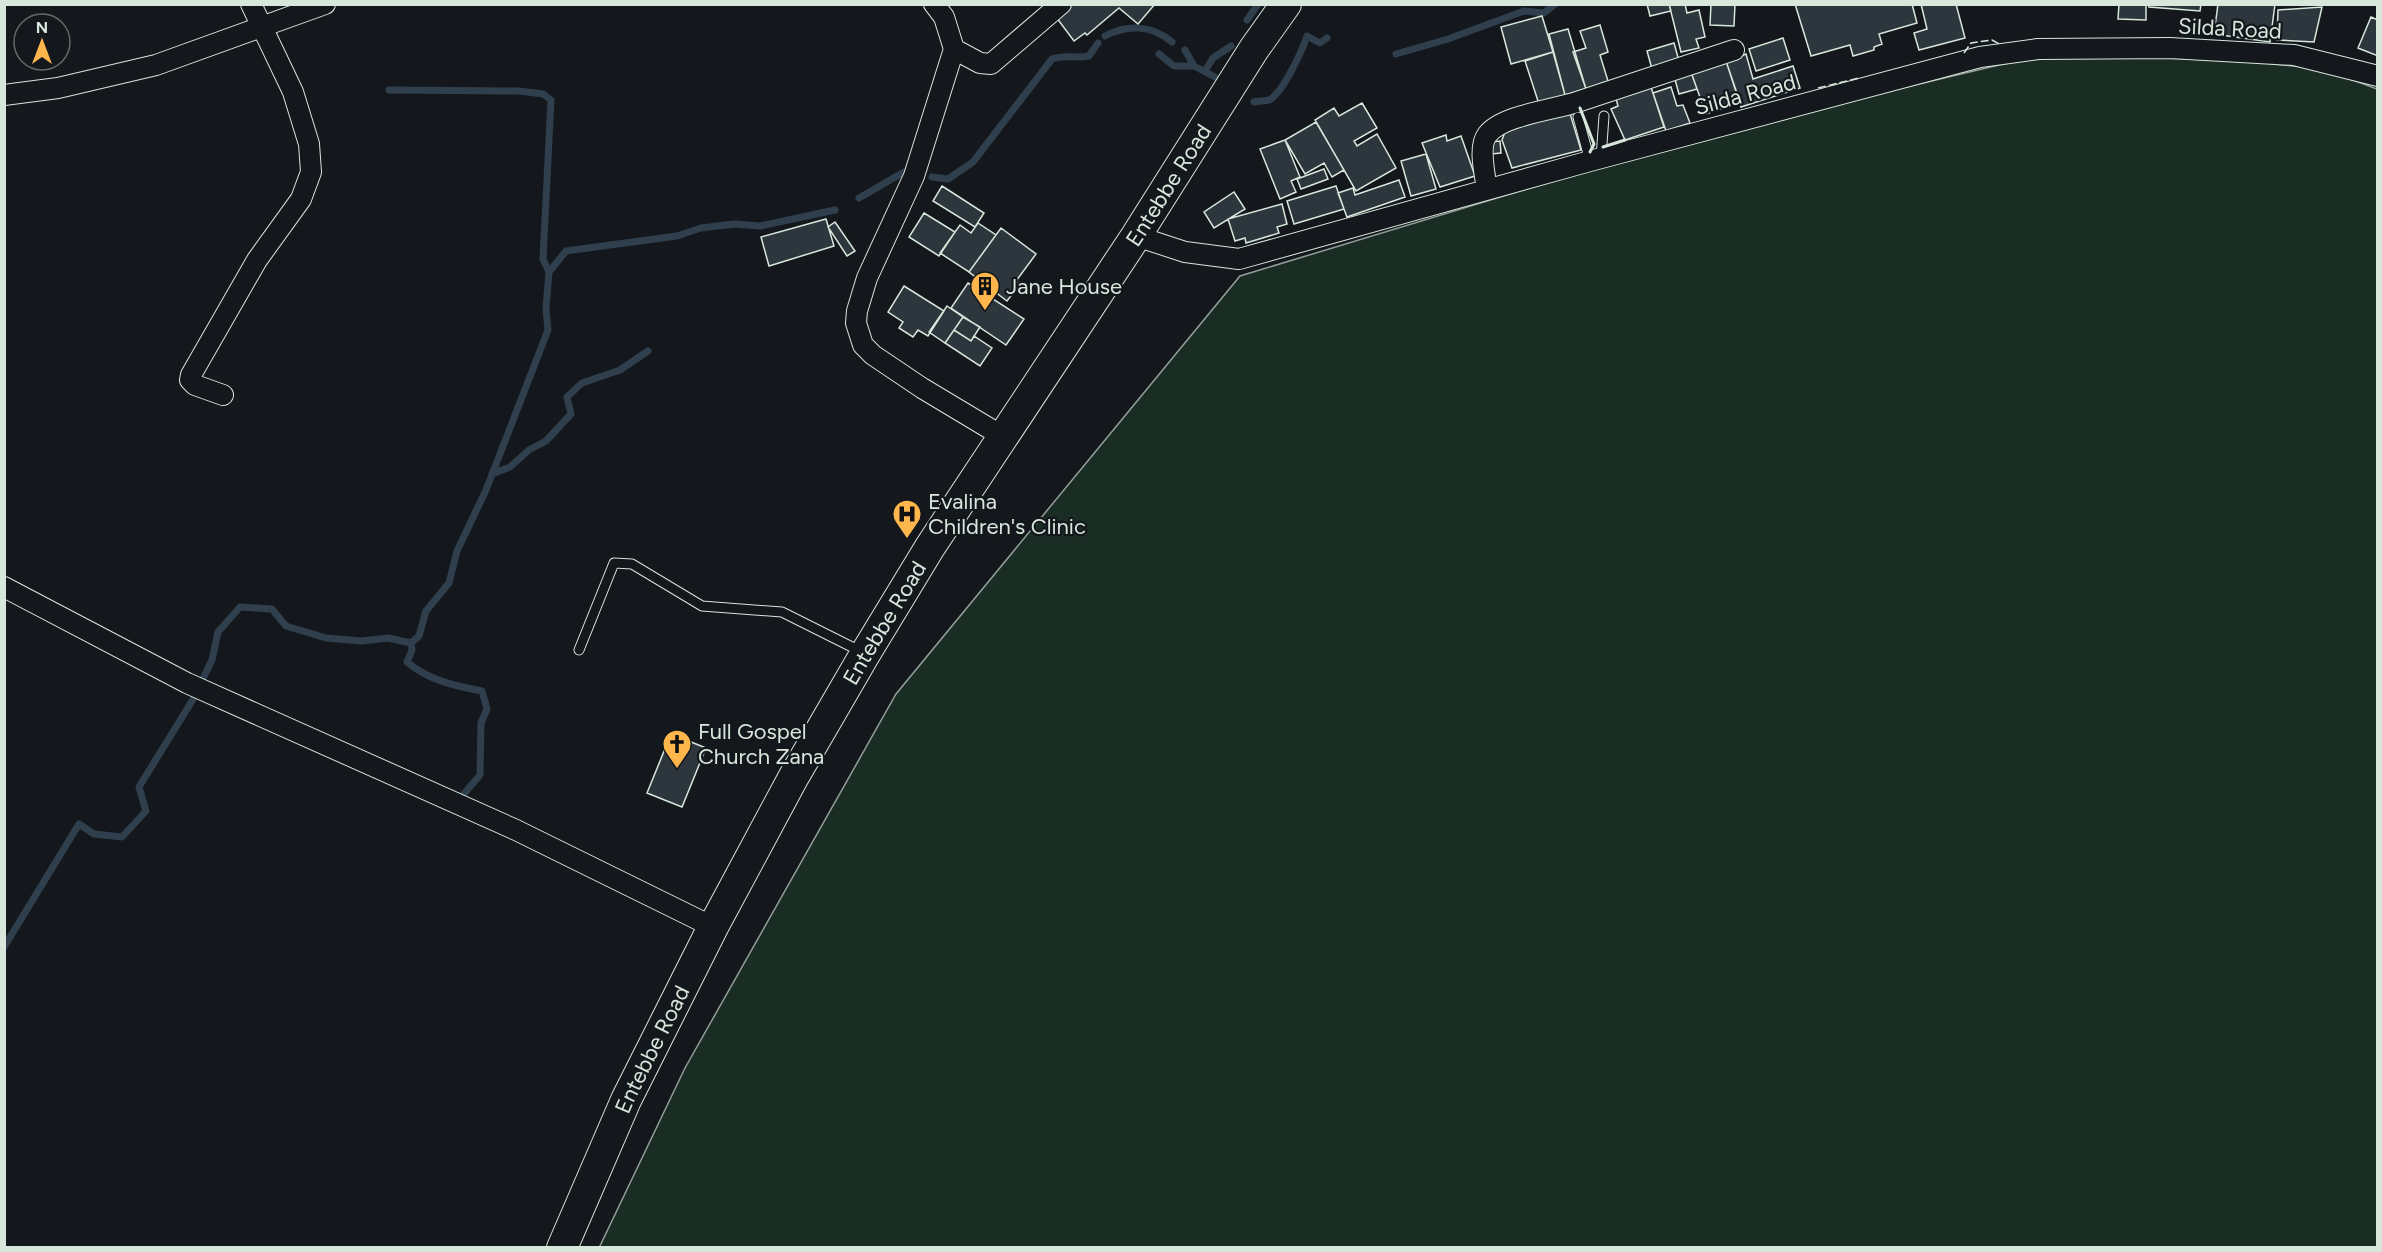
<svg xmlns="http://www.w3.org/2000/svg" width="2382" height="1252" font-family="Figtree,sans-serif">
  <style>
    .green { fill: #1a2d24; stroke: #939e99; stroke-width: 1.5 }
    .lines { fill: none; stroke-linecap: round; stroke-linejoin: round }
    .stream { stroke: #2f3f4d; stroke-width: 7 }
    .building { fill: #2c363c; stroke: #d8e6dc; stroke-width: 1.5 }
    .service-casing { stroke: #d8e6dc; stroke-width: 11 }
    .minor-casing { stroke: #d8e6dc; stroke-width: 22 }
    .primary-casing { stroke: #d8e6dc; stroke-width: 32 }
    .service { stroke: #14181c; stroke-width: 9 }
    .minor { stroke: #14181c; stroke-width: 20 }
    .primary { stroke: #14181c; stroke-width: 30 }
    .fence { stroke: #d8e6dc; stroke-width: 1.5; stroke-dasharray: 8 3; stroke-linecap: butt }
    .wall { stroke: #d8e6dc; stroke-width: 3 }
    .labels { text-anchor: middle; stroke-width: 4.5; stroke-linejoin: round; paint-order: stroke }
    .street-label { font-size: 22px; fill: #d8e6dc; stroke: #14181c }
    .poi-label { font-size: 22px; fill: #d8e6dc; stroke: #14181c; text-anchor: start }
  </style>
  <rect width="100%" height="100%" fill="#14181c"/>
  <path class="green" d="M2055,54L2242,61L2323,69L2377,89V1247L599,1248L685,1068L896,694L1240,276L1629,158L1822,107L1999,65Z"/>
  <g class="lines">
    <path class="stream" d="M1247,20L1258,4
      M1105,36C1128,24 1152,25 1172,42
      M1185,50L1194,66
      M1159,54L1174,66H1194L1215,77
      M1396,54L1448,39L1524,11L1544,13L1555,4
      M1205,71L1213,58L1231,46
      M1254,102C1258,101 1265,101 1269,100C1283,93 1302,51 1307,36L1320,43L1327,38
      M932,177L948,179L973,162L1052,59C1065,54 1076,59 1089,56L1098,43
      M859,198L904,172
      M549,272L566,251L677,236L701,228L734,224L760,226L835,210
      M492,474L510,467L529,450L546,441L571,414L567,397L582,383L620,370L648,351
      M411,643L412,650L407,662C428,680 455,686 482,691L487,709L481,723L480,775L463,795
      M4,947L79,824L94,834L122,837L146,811L139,787L192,701L212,660L218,632L240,607L272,609L286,626L326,638L362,641L388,638L411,643L419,636L426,611L449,583L457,551L486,490L548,330L546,308L549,272L543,259L551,100L543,94L519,91L389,90"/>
  </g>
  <path class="building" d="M1065,4H1155L1138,24L1119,8L1087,35L1085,33L1074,41L1056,17Z
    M1647,4H1669L1671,11L1650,16Z
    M1669,4H1685L1687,13L1699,10L1705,37L1696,39L1699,48L1681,52Z
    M1711,4H1735L1734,26L1710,25Z
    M1795,4H1912L1917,23L1879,34L1882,44L1874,47V50L1853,56L1850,45L1811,56Z
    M1921,4H1956L1965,38L1919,50L1914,33L1927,29Z
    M2119,4H2146V20L2118,19Z
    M2148,4H2201L2200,11L2149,7Z
    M2218,4H2275L2270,42L2214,34Z
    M2322,7L2314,42L2277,40L2278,10Z
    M1542,16L1553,52L1511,64L1501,27Z
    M2371,17L2378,20V56L2358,48Z
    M1600,25L1608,52L1600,55L1608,81L1586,89L1573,52L1586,48L1580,31Z
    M1568,29L1586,89L1565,95L1549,34Z
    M1783,38L1790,60L1756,71L1749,49Z
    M1674,43L1679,61L1652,69L1647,51Z
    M1553,52L1565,95L1539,104L1525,61Z
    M1746,54L1753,79L1793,66L1800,88L1741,107L1726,61Z
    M1726,61L1740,102L1706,114L1691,72Z
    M1691,72L1697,89L1679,94L1674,76Z
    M1650,84L1664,127L1625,140L1611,109L1618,106L1615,95Z
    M1671,87L1677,106L1683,105L1690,123L1666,131L1653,93Z
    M1362,103L1377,128L1354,141L1357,146L1377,134L1396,168L1356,191L1315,120L1334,108L1339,116Z
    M1568,107L1581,150L1512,168L1502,140L1505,132L1527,125L1528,117Z
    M1316,122L1344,170L1332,177L1324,163L1305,174L1285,140Z
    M1446,135L1447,141L1461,136L1475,176L1440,187L1422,143Z
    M1285,140L1300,177L1291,181L1296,192L1280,199L1260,149Z
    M1500,141L1501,153L1491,154V142Z
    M1426,154L1436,189L1411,196L1401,161Z
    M1324,169L1328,179L1301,189L1297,179Z
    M1399,180L1405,197L1347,217L1338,193L1353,188L1355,195Z
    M942,186L984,213L975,227L933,201Z
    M1336,186L1344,209L1294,224L1287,201Z
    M1234,192L1245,209L1214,228L1204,212Z
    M1282,204L1287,224L1277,227L1279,233L1246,243L1245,238L1235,241L1228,219Z
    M924,213L955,232L939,256L909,237Z
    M826,219L834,246L769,266L761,237Z
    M835,222L855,251L847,256L828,227Z
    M978,223L996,235L969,272L940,253L960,225L971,233Z
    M1001,228L1036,254L1016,281L1020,284L1007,301L969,272Z
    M968,283L1024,319L1006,345L951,308Z
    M904,286L944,311L928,336L918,330L913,337L899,328L903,322L888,312Z
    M947,306L963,317L945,343L929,332Z
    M963,317L980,327L971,341L954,330Z
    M954,330L971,341L974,336L992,348L980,366L945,343Z
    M671,734L706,748L682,807L647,793Z"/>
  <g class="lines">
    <g class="service-casing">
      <path id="service" d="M1578,117L1590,161
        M1601,158L1604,116
        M579,650L614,563L632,564L702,606L782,612L860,651"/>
    </g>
    <g class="minor-casing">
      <path id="minor" d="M934,4L944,17L954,49L914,176L867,278L857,311L856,323L863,345L873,355L922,388L1002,436
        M954,49L980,63L991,64L1061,4
        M4,95L58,88L156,65L325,4
        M1487,189C1485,175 1478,147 1487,135C1502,115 1553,110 1577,102C1629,85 1682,67 1734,50
        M1136,236L1185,252L1239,259L1590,161L1980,57L2038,49L2170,48L2294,55L2378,76
        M223,395L195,385L190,380L191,375L257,260L301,199L311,172L309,144L293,92L251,4
        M4,587L187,683L516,830L713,927"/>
    </g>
    <g class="primary-casing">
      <g id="primary">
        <path id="s1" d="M562,1248L626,1100L713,927L793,778L865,654L930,547L1136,236L1254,49L1286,4"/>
      </g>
    </g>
    <use href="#service" class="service"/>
    <use href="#minor" class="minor"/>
    <use href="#primary" class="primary"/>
    <path class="fence" d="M1964,53L1971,43L1992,40L2001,45
      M1818,88L1859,78"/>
    <path class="wall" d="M1580,108L1594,144L1590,152
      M1603,147L1625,140"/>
  </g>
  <defs>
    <g id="building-pin" transform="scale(1.5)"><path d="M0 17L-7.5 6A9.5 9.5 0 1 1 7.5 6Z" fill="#ffb74d" stroke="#14181c"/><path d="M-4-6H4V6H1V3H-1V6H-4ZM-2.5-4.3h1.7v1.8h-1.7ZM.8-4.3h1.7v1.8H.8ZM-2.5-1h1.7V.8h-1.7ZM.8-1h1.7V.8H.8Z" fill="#111"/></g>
    <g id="hospital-pin" transform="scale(1.5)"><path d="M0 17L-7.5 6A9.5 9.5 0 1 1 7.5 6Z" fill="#ffb74d" stroke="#14181c"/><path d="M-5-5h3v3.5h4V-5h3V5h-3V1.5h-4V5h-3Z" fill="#111"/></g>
    <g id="church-pin" transform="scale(1.5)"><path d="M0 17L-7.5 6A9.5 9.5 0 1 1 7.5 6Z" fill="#ffb74d" stroke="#14181c"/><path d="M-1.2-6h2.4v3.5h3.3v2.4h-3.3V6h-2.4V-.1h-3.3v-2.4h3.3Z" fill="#111"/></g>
  </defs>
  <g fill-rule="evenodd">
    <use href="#building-pin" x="985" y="286"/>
    <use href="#hospital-pin" x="907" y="514"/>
    <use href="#church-pin" x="677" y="744"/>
  </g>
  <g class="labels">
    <g class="street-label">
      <text transform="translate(2230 28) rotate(3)" y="8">Silda Road</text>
      <text transform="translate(1745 94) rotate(-15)" y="8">Silda Road</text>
      <text dy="8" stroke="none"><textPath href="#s1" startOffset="1226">Entebbe Road</textPath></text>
      <text dy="8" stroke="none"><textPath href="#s1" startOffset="704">Entebbe Road</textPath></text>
      <text dy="8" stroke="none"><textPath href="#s1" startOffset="218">Entebbe Road</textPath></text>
    </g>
    <g class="poi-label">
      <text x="1006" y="294">Jane House</text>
      <text x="928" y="509">Evalina<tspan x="928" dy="25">Children's Clinic</tspan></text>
      <text x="698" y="739">Full Gospel<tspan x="698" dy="25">Church Zana</tspan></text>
    </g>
  </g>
  <rect width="2382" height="1252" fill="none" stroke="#d8e6dc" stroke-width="12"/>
  <g transform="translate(42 42)"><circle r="28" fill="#14181c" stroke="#626a69" stroke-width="1.5"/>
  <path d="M0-4.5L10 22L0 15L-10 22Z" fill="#ffb74d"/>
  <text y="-9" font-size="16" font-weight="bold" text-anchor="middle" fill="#d8e6dc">N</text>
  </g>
</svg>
